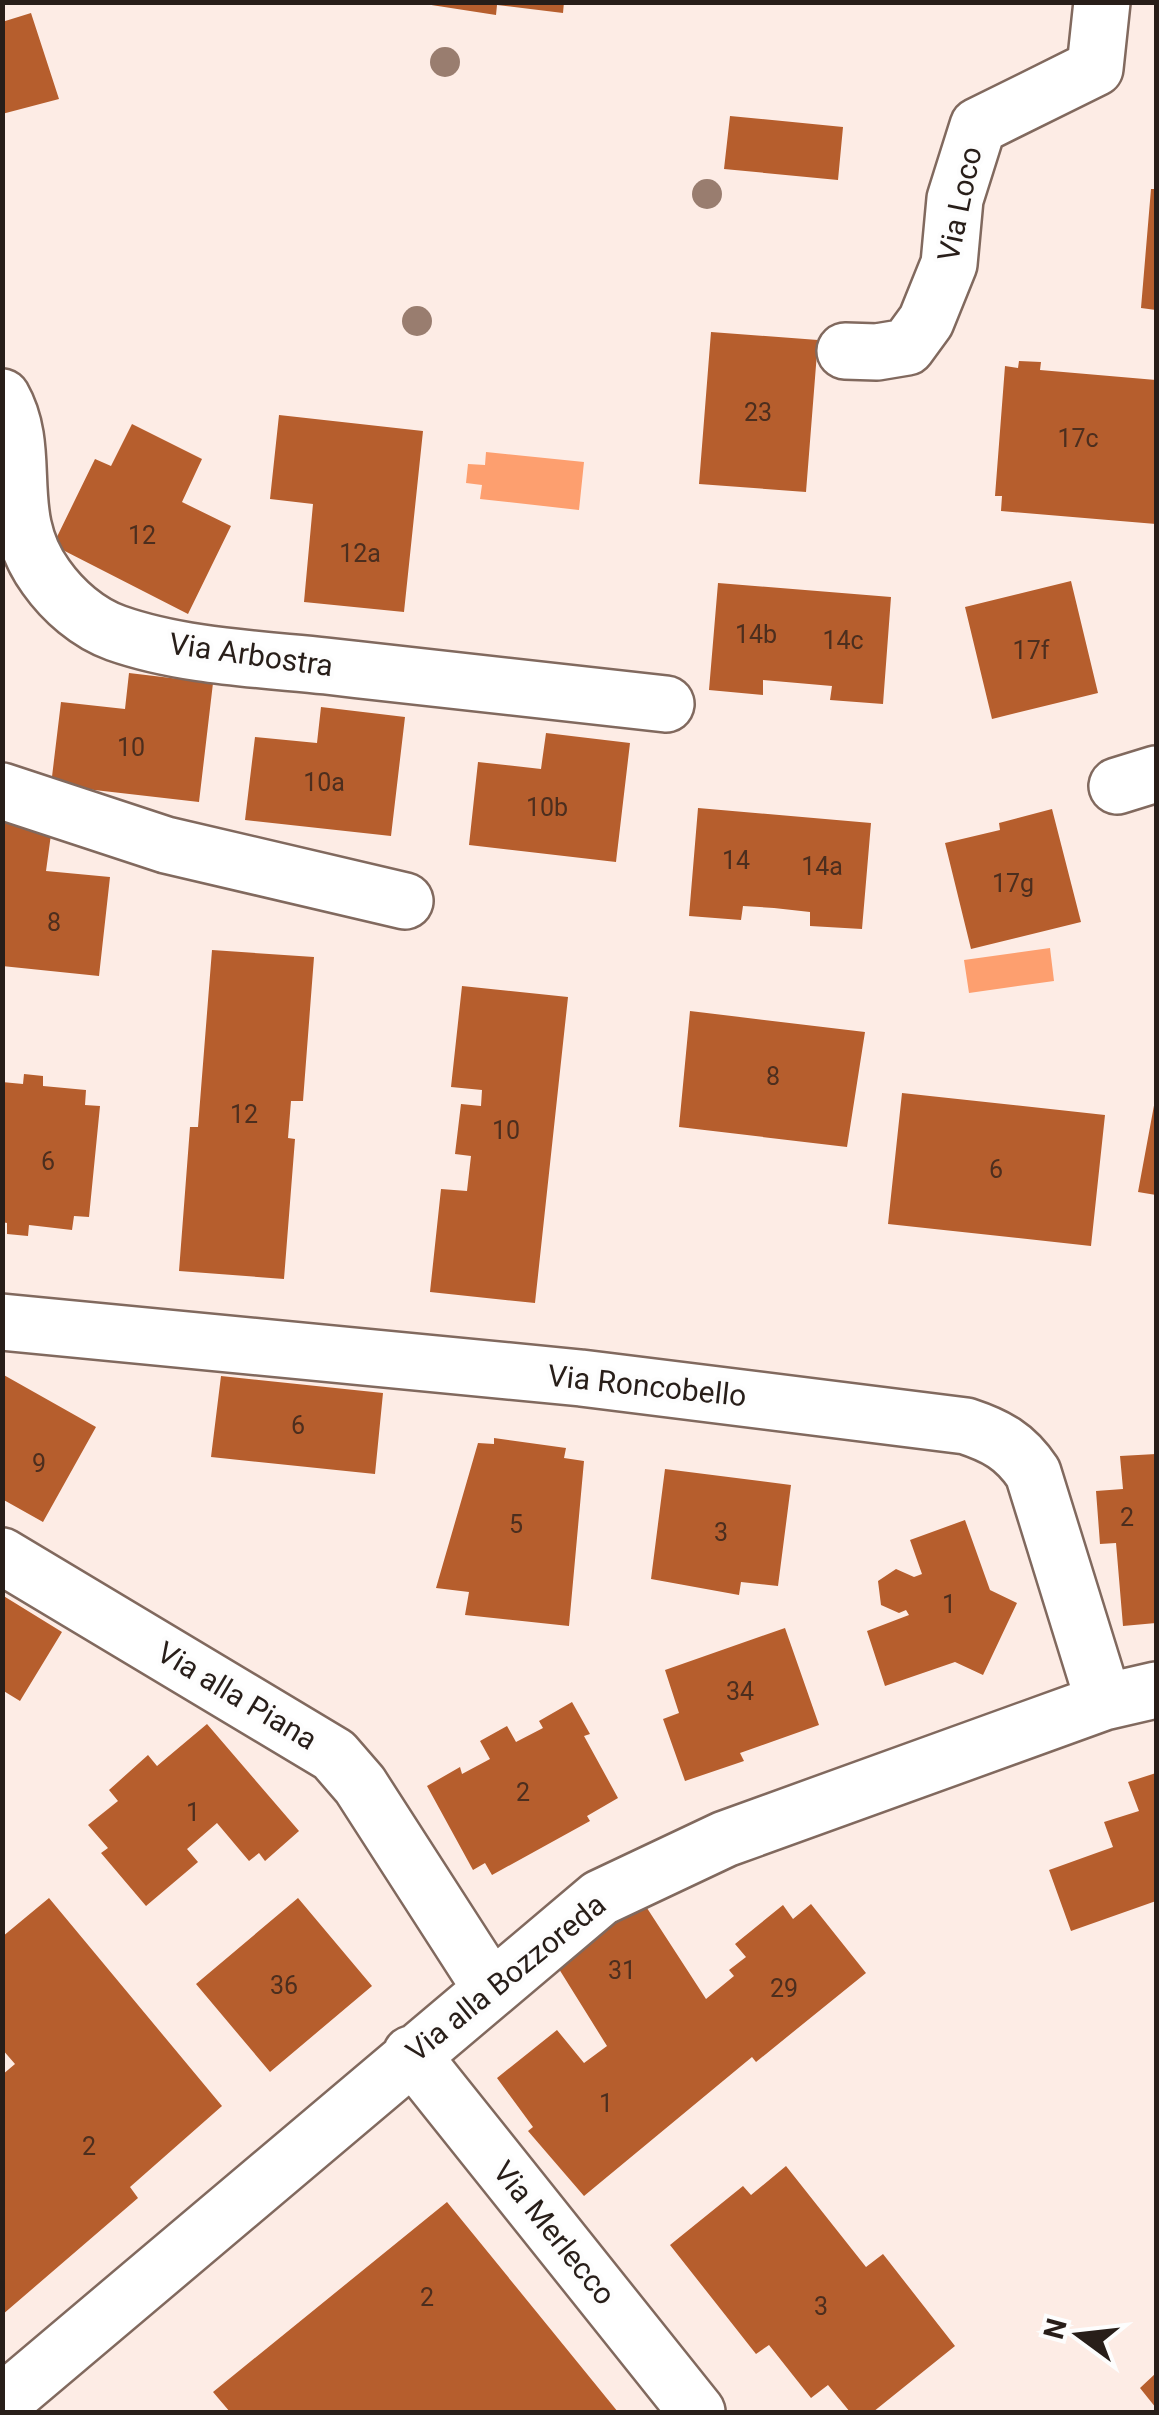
<svg xmlns="http://www.w3.org/2000/svg" width="1159" height="2415" font-family="Roboto,sans-serif">
  <style>
    .water { fill: #fd9f6f }
    .building { fill: #b65e2d }
    .lines { fill: none; stroke-linecap: round; stroke-linejoin: round }
    .street-casing { stroke: #81695e; stroke-width: 60 }
    .street { stroke: #fff; stroke-width: 55 }
    .tree { fill: #997d6f }
    .labels { text-anchor: middle; stroke-width: 8; stroke-linejoin: round; paint-order: stroke }
    .number-label { font-size: 25px; fill: #4c2e1e }
    .street-label { font-size: 30px; fill: #281e19; stroke: #fdfdfd }
  </style>
  <rect width="100%" height="100%" fill="#fdece5"/>
  <path class="water" d="M486,452L584,462L579,510L480,499L482,485L466,483L468,464L485,465Z
    M1050,948L1054,981L969,993L964,960Z"/>
  <path class="building" d="M412,2H564L563,13L497,5L496,15Z
    M31,13L59,99L2,114V22Z
    M730,116L843,127L838,180L724,169Z
    M1151,189H1156V310L1141,308Z
    M711,332L818,340L806,492L699,484Z
    M1019,361L1041,362L1040,370L1156,380V524L1001,511L1002,496H995L1005,366L1018,368Z
    M279,415L423,431L404,612L304,602L313,504L270,499Z
    M132,424L202,459L182,502L231,526L188,614L53,545L95,459L111,466Z
    M1071,581L1098,693L992,719L965,607Z
    M718,583L891,597L883,704L830,700L832,686L763,680V695L709,690Z
    M129,673L213,683L199,802L51,785L61,702L125,709Z
    M321,707L405,717L391,836L245,820L255,737L317,743Z
    M546,733L630,743L616,862L469,845L478,762L541,769Z
    M698,808L871,823L862,929L810,926V912L774,908L743,906L741,920L689,916Z
    M1052,809L1081,922L971,949L945,843L1000,830L999,823Z
    M2,812L52,827L46,871L110,877L99,976L2,966Z
    M212,950L314,957L303,1101H291L288,1138L295,1139L284,1279L179,1271L190,1127H198Z
    M462,986L568,997L535,1303L430,1292L441,1189L467,1191L471,1156L455,1154L461,1104L481,1106L482,1090L451,1087Z
    M690,1011L865,1032L847,1147L679,1127Z
    M24,1074L43,1076V1086L86,1090L85,1105L100,1106L89,1217L74,1216L72,1230L29,1225L28,1236L7,1234V1223L2,1222V1082L23,1084Z
    M902,1093L1105,1115L1091,1246L888,1224Z
    M1155,1100H1156V1195L1138,1192Z
    M2,1374L96,1427L43,1522L2,1499Z
    M221,1376L383,1393L375,1474L211,1457Z
    M494,1438L566,1448L564,1458L584,1461L569,1626L465,1615L469,1592L436,1588L478,1443L494,1444Z
    M1156,1454V1623L1123,1626L1116,1543L1100,1544L1096,1491L1123,1489L1120,1456Z
    M665,1469L791,1485L778,1586L741,1582L739,1595L651,1579Z
    M965,1520L990,1590L1017,1603L983,1675L955,1662L885,1686L867,1631L909,1615L906,1610L899,1613L881,1605L878,1581L896,1569L914,1577L922,1574L910,1540Z
    M2,1595L62,1632L20,1701L2,1690Z
    M785,1628L819,1725L740,1753L744,1761L685,1781L663,1719L679,1713L665,1670Z
    M572,1702L590,1734L584,1736L618,1798L587,1816L590,1821L492,1875L485,1863L473,1870L427,1786L460,1767L462,1774L490,1759L480,1741L507,1726L516,1742L543,1728L539,1721Z
    M207,1724L299,1831L265,1861L259,1853L249,1861L217,1823L187,1849L198,1862L146,1906L101,1853L108,1848L88,1825L118,1801L109,1790L148,1755L157,1766Z
    M1156,1773V1901L1071,1931L1049,1870L1113,1847L1104,1822L1139,1811L1128,1782Z
    M49,1898L222,2106L130,2187L138,2198L2,2315V2075L15,2064L2,2049V1937Z
    M298,1898L372,1986L270,2072L196,1984Z
    M811,1904L866,1973L756,2062L752,2057L584,2196L528,2131L533,2127L497,2078L557,2030L584,2063L607,2046L554,1961L645,1905L706,1999L734,1976L729,1970L746,1957L735,1944L783,1905L793,1919Z
    M786,2166L866,2267L883,2254L955,2346L873,2412H850L828,2385L811,2398L769,2345L756,2354L670,2245L743,2186L751,2195Z
    M447,2202L618,2412H230L213,2392Z
    M1156,2373V2408L1140,2388Z"/>
  <g class="lines">
    <g class="street-casing">
      <path id="street" d="M845,351L877,352L907,347L926,321L949,264L955,199L978,126L1095,68L1102,2
        M2,397C34,453 0,514 46,577C63,601 88,623 116,633C181,656 258,659 326,666C439,679 552,691 666,704
        M1117,786L1156,774
        M2,791L166,845L405,901
        M2,1322L581,1378L966,1426C996,1436 1015,1446 1033,1473L1104,1702
        M2,1556L334,1755L360,1785L490,1987
        M411,2054L697,2412
        M2,2403L600,1898L725,1839L1104,1702L1156,1690"/>
    </g>
    <use href="#street" class="street"/>
  </g>
  <g class="tree">
    <circle cx="445" cy="62" r="15"/>
    <circle cx="707" cy="194" r="15"/>
    <circle cx="417" cy="321" r="15"/>
  </g>
  <g class="labels">
    <g class="number-label">
      <text x="758" y="421">23</text>
      <text x="1078" y="447">17c</text>
      <text x="142" y="544">12</text>
      <text x="360" y="562">12a</text>
      <text x="756" y="643">14b</text>
      <text x="843" y="649">14c</text>
      <text x="1031" y="659">17f</text>
      <text x="131" y="756">10</text>
      <text x="324" y="791">10a</text>
      <text x="547" y="816">10b</text>
      <text x="736" y="869">14</text>
      <text x="822" y="875">14a</text>
      <text x="1013" y="892">17g</text>
      <text x="54" y="931">8</text>
      <text x="773" y="1085">8</text>
      <text x="244" y="1123">12</text>
      <text x="506" y="1139">10</text>
      <text x="48" y="1170">6</text>
      <text x="996" y="1178">6</text>
      <text x="298" y="1434">6</text>
      <text x="39" y="1472">9</text>
      <text x="1127" y="1526">2</text>
      <text x="516" y="1533">5</text>
      <text x="721" y="1541">3</text>
      <text x="949" y="1613">1</text>
      <text x="740" y="1700">34</text>
      <text x="523" y="1801">2</text>
      <text x="193" y="1821">1</text>
      <text x="622" y="1979">31</text>
      <text x="284" y="1994">36</text>
      <text x="784" y="1997">29</text>
      <text x="606" y="2112">1</text>
      <text x="89" y="2155">2</text>
      <text x="427" y="2306">2</text>
      <text x="821" y="2315">3</text>
    </g>
    <g class="street-label">
      <text transform="translate(960 204) rotate(-78)" y="10">Via Loco</text>
      <text transform="translate(251 655) rotate(8)" y="10">Via Arbostra</text>
      <text transform="translate(647 1386) rotate(6)" y="10">Via Roncobello</text>
      <text transform="translate(237 1696) rotate(31)" y="10">Via alla Piana</text>
      <text transform="translate(506 1978) rotate(-39)" y="10">Via alla Bozzoreda</text>
      <text transform="translate(554 2233) rotate(51)" y="10">Via Merlecco</text>
    </g>
  </g>
  <rect width="1159" height="2415" fill="none" stroke="#281e19" stroke-width="10"/>
  <g transform="translate(1079 2335) rotate(285)" stroke="#fdfdfd" stroke-width="8" paint-order="stroke">
  <path d="M0-8L18 38L0 25L-18 38Z" fill="#281e19"/>
  <text y="-15" font-size="28" font-weight="bold" text-anchor="middle" fill="#281e19">N</text>
  </g>
</svg>
